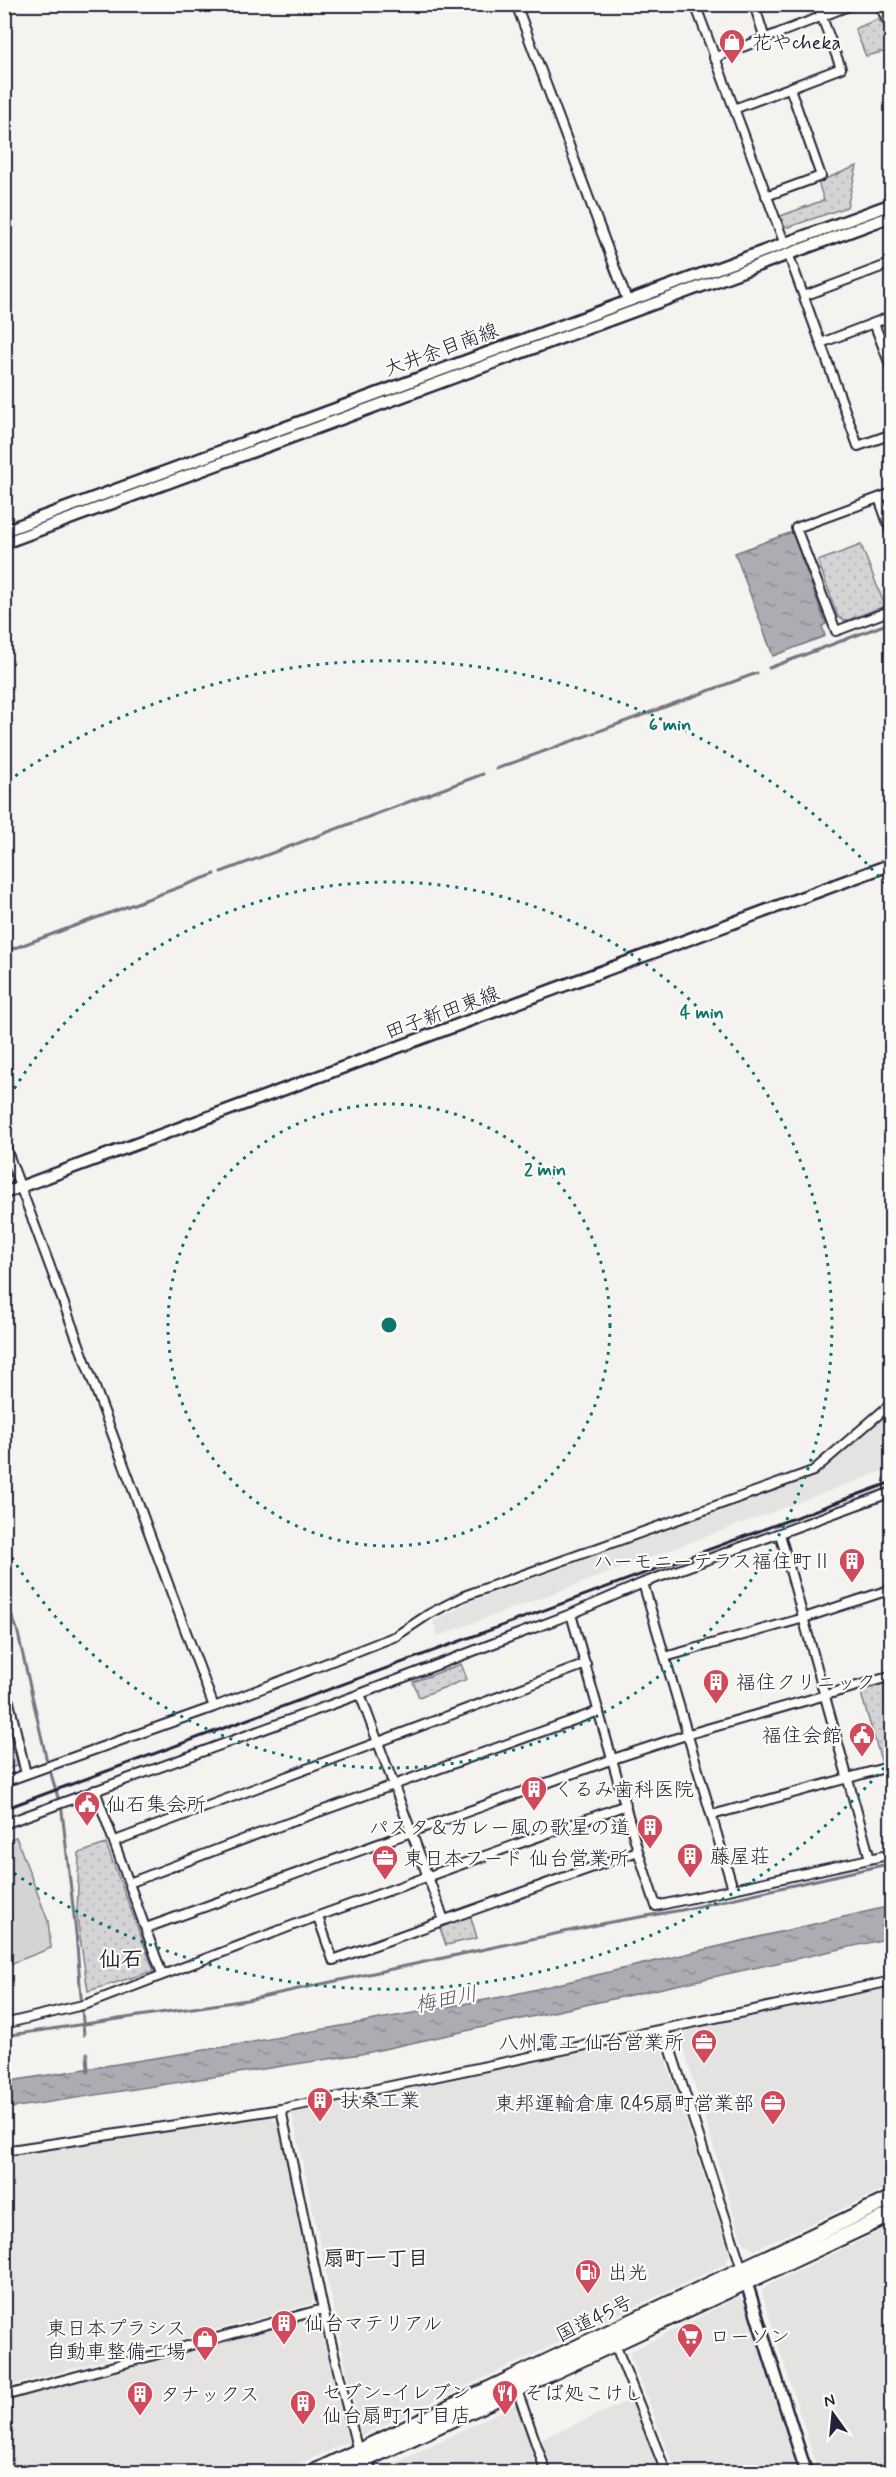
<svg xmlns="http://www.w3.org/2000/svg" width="896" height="2477" font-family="Mynerve,'Klee One',sans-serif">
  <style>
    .built { fill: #e4e3e2 }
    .grass { fill: url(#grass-tufts); stroke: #7c7b88; stroke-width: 1.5 }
    .park { fill: url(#park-dots); stroke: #7c7b88; stroke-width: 1.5 }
    .garden { fill: #d5d4d5; stroke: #7c7b88; stroke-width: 1.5 }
    .water { fill: url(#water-ripples); stroke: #757582; stroke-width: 1.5 }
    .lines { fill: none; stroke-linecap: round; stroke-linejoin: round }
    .stream { stroke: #757582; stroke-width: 3 }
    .street-casing { stroke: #22223b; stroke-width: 12 }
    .secondary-casing { stroke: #22223b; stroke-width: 15 }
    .highway-casing { stroke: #22223b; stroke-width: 18 }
    .street { stroke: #fdfcf7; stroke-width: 8 }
    .secondary { stroke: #fdfcf7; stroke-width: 10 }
    .highway { stroke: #fdfcf7; stroke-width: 14 }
    .rail { stroke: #22223b; stroke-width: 3 }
    .ring { fill: none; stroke: #0f766e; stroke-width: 3; stroke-dasharray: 3 6 }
    .labels { text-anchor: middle; stroke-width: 4.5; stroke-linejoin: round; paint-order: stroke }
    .poi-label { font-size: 20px; fill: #22223b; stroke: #fdfcf7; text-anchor: start }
    .street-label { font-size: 20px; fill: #22223b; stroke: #fdfcf7 }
    .water-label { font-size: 21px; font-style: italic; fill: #59596b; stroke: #fdfcf7 }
    .neighbourhood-label { font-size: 21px; font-weight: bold; fill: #22223b; stroke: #fdfcf7 }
    .quarter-label { font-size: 22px; font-weight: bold; fill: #22223b; stroke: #fdfcf7 }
    .centre { fill: #0f766e; stroke: #fdfcf7; stroke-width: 3 }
    .ring-label { font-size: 18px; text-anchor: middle; font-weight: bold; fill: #0f766e; stroke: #fdfcf7; stroke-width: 4.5; stroke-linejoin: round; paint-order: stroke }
  </style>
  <defs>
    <pattern id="grass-tufts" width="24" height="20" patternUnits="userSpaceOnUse" patternTransform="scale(1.5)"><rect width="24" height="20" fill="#d5d4d5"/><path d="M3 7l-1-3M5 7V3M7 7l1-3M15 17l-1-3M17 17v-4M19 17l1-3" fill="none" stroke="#b7b6b8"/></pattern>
    <pattern id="park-dots" width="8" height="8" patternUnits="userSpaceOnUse" patternTransform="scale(1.5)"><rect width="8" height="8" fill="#d5d4d5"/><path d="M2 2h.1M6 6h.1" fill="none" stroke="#b7b6b8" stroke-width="1.8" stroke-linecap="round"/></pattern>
    <pattern id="water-ripples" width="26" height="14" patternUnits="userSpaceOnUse" patternTransform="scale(1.5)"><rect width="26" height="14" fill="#acacb2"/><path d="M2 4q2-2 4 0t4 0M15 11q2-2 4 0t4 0" fill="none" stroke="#8c8c92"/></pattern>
  </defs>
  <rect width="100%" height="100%" fill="#f4f3ef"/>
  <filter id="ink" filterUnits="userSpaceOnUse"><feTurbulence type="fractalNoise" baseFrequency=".0167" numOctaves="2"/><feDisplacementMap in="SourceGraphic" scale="12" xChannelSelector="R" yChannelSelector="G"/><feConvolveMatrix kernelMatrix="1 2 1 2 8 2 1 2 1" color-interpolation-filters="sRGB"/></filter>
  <g filter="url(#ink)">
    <path class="built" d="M891,1409V1468L438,1636L433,1622L467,1603L817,1474Z
      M891,1985V2186L754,2250L742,2241L680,2037L687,2031Z
      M658,2037L730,2254L725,2264L361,2436L292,2113Z
      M271,2116L280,2126L316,2294L311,2304L5,2387V2156Z
      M891,2226V2472H818L762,2293L766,2286Z
      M739,2297L747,2303L801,2472H676L629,2352Z
      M312,2317L319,2321L348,2442L282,2472H5V2400Z
      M633,2399L662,2472H552L541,2439Z
      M519,2402L543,2472H385L388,2467Z"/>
    <path class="grass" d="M4,1710L18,1765L5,1770H4Z"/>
    <path class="park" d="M878,19L891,34V54L882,52L866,56L855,29Z
      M857,166L847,207L789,227L782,226L778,217L824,200L818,182Z
      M861,545L885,606L845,621L838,617L818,561Z
      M461,1664L467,1679L419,1697L413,1682Z
      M891,1681V1764L883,1767L860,1690Z
      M106,1844L154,1971L88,1991L77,1917L79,1853Z
      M470,1914L477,1938L446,1945L439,1925Z"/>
    <path class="garden" d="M16,1837L48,1921L51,1948L5,1966V1841Z"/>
    <path class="water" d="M792,532L826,624L822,626L825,636L773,656L735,553Z
      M891,1906V1938L361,2054L5,2109V2082L236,2045L507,1996Z"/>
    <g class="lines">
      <path class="stream" d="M769,668L892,622
        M496,769L757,673
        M221,872L483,774
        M4,952L215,874
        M4,1596L17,1629L46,1757L62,1811L76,1933L84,2035
        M4,2036L247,2000L611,1922L682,1910L892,1863
        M87,2053L88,2072"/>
      <g class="street-casing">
        <path id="street" d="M516,4L627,300
          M695,4L784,242
          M754,4L765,39
          M879,4L886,18L892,23
          M714,58L854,4
          M734,109L841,68L817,4
          M766,196L821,176L790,88
          M788,253L858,446L892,434
          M804,296L892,263
          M874,323L892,370
          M821,343L892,316
          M892,493L796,528L836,631L892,610
          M879,498L892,535
          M4,1143L214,1707
          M780,1534L870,1859
          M643,1583L733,1889
          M571,1614L638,1851L656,1906L892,1854
          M665,1657L804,1618L892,1589
          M4,1681L26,1774
          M360,1694L444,1920
          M4,1782L214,1707L355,1652L396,1636L429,1614L464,1596L813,1471L892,1403
          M95,1790L162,1974
          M712,1815L892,1766
          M4,1824L360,1694L571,1614L643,1583L892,1492
          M115,1841L586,1664
          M129,1883L263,1832L599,1711
          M318,1917L333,1960L638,1851
          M146,1928L613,1759L689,1734L892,1676
          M4,2024L87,2004L299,1923L626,1805
          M664,2029L742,2269
          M281,2109L323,2309L358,2452
          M4,2151L281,2109L892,1981
          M615,2344L666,2472
          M517,2390L546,2472
          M4,2396L323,2309"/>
      </g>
      <g class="secondary-casing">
        <path id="secondary" d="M4,531L892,204
          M4,543L892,216
          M4,1193L892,864
          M744,2275L806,2472
          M360,2454L367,2460L370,2472"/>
      </g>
      <g class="highway-casing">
        <path id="highway" d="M314,2472L892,2198
          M339,2472L892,2214"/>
      </g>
      <use href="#street" class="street"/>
      <use href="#secondary" class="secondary"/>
      <use href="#highway" class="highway"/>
      <path class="rail" d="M4,1809L892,1482"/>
    </g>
  </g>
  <g class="ring">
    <circle cx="389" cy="1325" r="221"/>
    <path d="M5 1104A443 443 0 1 1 5 1546"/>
    <path d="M890 1761A664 664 0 0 1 8 1869M8 781A664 664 0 0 1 890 889"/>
  </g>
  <defs>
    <g id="shop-pin" transform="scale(1.35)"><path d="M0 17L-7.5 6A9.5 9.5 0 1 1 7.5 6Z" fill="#d1495b" stroke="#fdfcf7"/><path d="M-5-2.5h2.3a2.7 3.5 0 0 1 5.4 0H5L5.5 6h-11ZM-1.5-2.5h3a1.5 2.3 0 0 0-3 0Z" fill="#fff"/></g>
    <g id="building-pin" transform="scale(1.35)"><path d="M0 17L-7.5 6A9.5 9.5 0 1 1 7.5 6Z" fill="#d1495b" stroke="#fdfcf7"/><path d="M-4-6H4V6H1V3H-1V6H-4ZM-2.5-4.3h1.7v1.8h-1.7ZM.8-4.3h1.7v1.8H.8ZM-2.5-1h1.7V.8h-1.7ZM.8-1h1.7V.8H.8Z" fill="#fff"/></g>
    <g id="civic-pin" transform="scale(1.35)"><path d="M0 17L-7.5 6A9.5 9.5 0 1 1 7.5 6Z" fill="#d1495b" stroke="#fdfcf7"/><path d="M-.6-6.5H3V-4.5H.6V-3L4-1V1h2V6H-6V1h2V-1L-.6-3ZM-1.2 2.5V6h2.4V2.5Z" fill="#fff"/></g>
    <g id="office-pin" transform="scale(1.35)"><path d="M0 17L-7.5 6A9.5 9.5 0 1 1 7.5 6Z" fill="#d1495b" stroke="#fdfcf7"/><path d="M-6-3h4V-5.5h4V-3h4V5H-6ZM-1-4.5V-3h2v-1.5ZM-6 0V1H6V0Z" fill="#fff"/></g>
    <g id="fuel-pin" transform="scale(1.35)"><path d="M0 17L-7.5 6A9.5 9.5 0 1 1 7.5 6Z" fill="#d1495b" stroke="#fdfcf7"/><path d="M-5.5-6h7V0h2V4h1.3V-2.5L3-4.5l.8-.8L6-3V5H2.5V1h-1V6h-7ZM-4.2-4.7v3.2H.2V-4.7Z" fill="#fff"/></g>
    <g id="supermarket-pin" transform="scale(1.35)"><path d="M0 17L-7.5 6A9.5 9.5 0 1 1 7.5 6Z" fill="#d1495b" stroke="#fdfcf7"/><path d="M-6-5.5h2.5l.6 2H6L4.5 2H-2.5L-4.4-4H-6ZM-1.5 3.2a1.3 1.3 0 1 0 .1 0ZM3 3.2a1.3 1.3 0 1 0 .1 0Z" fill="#fff"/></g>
    <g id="restaurant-pin" transform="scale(1.35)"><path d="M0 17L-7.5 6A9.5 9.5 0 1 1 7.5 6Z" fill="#d1495b" stroke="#fdfcf7"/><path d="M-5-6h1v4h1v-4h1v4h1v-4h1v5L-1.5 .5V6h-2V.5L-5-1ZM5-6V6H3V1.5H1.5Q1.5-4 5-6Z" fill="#fff"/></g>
  </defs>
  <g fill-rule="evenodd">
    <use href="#shop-pin" x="732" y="42"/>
    <use href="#building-pin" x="852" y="1561"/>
    <use href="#building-pin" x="716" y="1682"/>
    <use href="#civic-pin" x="862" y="1735"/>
    <use href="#building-pin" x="534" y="1789"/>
    <use href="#civic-pin" x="87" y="1804"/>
    <use href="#building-pin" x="650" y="1827"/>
    <use href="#building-pin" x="690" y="1856"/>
    <use href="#office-pin" x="385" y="1858"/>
    <use href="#office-pin" x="704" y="2042"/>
    <use href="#building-pin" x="320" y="2100"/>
    <use href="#office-pin" x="773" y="2103"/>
    <use href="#fuel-pin" x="588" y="2272"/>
    <use href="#building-pin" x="284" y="2323"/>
    <use href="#supermarket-pin" x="690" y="2336"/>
    <use href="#shop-pin" x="205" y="2339"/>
    <use href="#restaurant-pin" x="505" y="2393"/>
    <use href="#building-pin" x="140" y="2394"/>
    <use href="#building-pin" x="303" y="2403"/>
  </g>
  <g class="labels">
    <g class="poi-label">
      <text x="752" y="49">花やcheka</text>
      <text x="832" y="1568" text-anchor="end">ハーモニーテラス福住町Ⅱ</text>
      <text x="736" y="1689">福住クリニック</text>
      <text x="842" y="1742" text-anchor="end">福住会館</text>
      <text x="554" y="1796">くるみ歯科医院</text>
      <text x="106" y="1811">仙石集会所</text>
      <text x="630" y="1834" text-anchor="end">パスタ＆カレー風の歌星の道</text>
      <text x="710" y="1863">藤屋荘</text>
      <text x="404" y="1865">東日本フード 仙台営業所</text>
      <text x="684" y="2049" text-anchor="end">八州電工 仙台営業所</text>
      <text x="340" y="2107">扶桑工業</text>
      <text x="754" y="2110" text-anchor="end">東邦運輸倉庫 R45扇町営業部</text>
      <text x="608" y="2279">出光</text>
      <text x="304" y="2330">仙台マテリアル</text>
      <text x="186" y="2335" text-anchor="end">東日本プラシス<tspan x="186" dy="23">自動車整備工場</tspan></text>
      <text x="710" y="2343">ローソン</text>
      <text x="322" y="2399">セブン-イレブン<tspan x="322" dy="23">仙台扇町1丁目店</tspan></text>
      <text x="524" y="2400">そば処こけし</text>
      <text x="160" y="2401">タナックス</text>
    </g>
    <g class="street-label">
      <text transform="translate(441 349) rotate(-20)" y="7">大井余目南線</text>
      <text transform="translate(442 1012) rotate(-20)" y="7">田子新田東線</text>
      <text transform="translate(594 2318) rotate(-26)" y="7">国道45号</text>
    </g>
    <g class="water-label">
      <text transform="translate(446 1999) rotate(-11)" y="7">梅田川</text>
    </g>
    <g class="neighbourhood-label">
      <text x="376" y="2265">扇町一丁目</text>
    </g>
    <g class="quarter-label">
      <text x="121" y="1966">仙石</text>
    </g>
  </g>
  <circle cx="389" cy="1325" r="9" class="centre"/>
  <g class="ring-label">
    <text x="670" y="730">6 min</text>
    <text x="702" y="1018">4 min</text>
    <text x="545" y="1175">2 min</text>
  </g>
  <rect width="896" height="2477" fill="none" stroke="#fdfcf7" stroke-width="24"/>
  <rect x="12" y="12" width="872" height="2453" fill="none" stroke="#22223b" stroke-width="2" filter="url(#ink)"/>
  <g transform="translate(833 2414) rotate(345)" stroke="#fdfcf7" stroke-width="4.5" paint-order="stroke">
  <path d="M0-4.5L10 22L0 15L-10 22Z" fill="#22223b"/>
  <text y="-9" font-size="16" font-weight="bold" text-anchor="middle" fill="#22223b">N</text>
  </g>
</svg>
